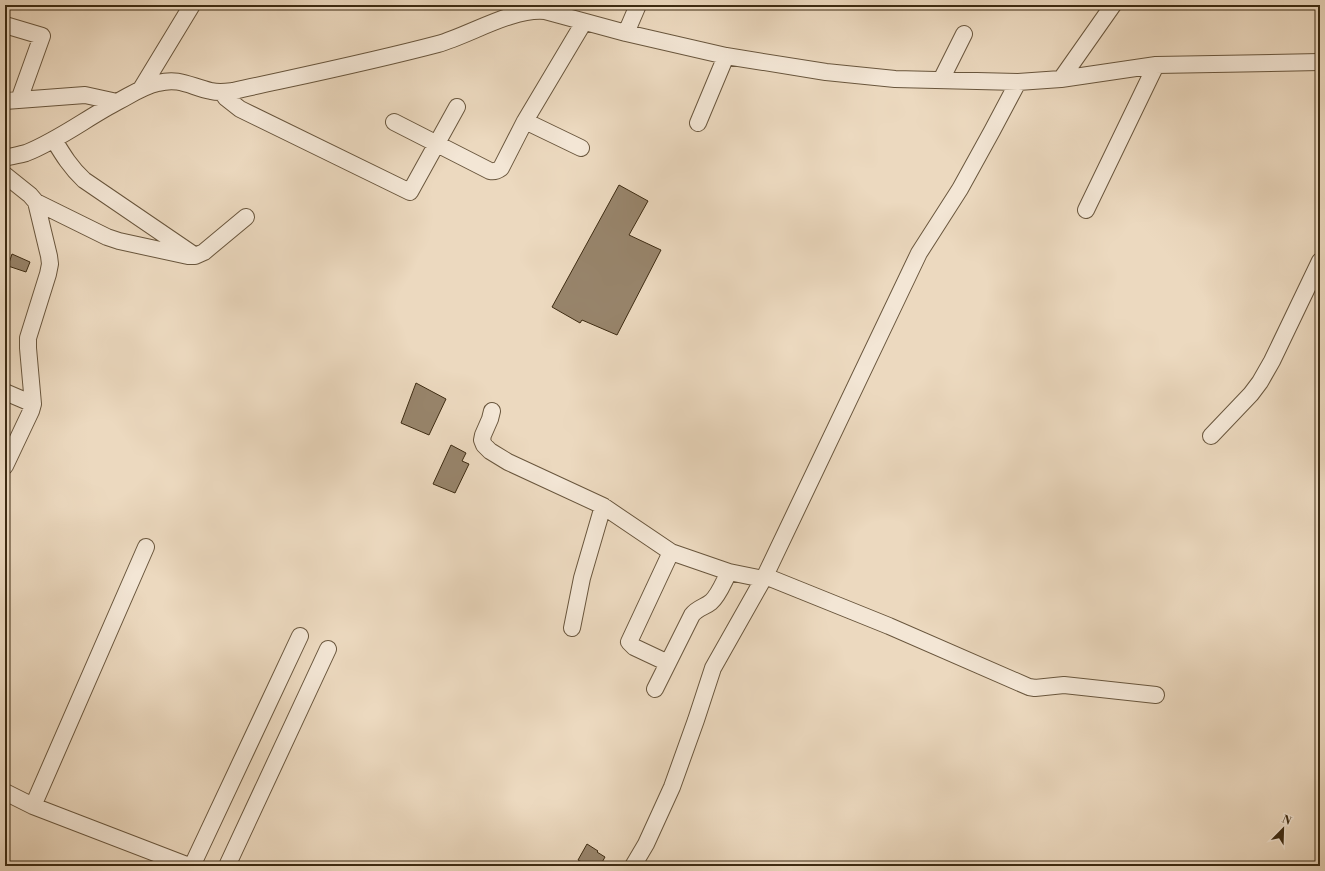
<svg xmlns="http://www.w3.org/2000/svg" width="1325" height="871" font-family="'Libre Bodoni',serif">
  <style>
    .building { fill: #98856c; stroke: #3d2b12 }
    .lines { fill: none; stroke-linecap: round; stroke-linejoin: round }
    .minor-casing { stroke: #69563d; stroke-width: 18 }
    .minor { stroke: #f3e6d5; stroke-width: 16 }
  </style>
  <rect width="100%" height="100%" fill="#ecd9bf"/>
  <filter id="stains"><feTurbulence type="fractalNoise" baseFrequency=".005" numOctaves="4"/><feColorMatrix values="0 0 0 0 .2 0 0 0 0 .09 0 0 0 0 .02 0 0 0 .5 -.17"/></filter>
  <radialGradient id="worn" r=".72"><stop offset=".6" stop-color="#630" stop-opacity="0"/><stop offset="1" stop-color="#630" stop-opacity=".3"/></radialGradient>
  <path class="building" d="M619,185L648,201L629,235L661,250L617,335L582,320L580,323L552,307Z
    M12,254L30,262L26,272L8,266Z
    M416,383L446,399L429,435L401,423Z
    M451,445L466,453L462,461L469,464L455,493L433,484Z
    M587,844L598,851L597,852L605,857L600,866H589L578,860Z"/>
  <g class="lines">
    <g class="minor-casing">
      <path id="minor" d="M5,25L42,36L19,100
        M626,33L638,5
        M1061,79L1113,5
        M941,80L964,34
        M141,89L192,5
        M222,92L226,98L240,109L410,192L457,107
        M5,101L85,95L117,102
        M525,121L581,148
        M394,122L490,171C494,172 497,171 501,168L525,121L584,22
        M698,123L726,56
        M54,140C63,155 71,168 84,180L194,255
        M5,158C12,156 19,155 26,153C59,140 88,117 119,101C132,94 144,86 158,83C180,77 191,87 211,91C219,93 225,92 233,91C301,76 370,62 438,44C470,35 512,8 545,11L626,33L726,56L826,72L895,79L1018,82L1061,79L1156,65L1320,62
        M5,175L30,195L36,202L49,256L50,264L48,274L28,338V348L33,404L31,411L5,466
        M36,202L107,237L119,241L188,256H195L204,252L246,217
        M1086,210L1156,65
        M5,392L33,404
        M492,411L490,419L483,435L482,440L484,445L490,451L508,462L603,506L671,552L729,572L763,579
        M1211,436L1251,394L1260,382L1272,361L1320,261
        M765,576L889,626L1029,687L1035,688L1064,685L1156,695
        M572,628L582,578L603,506
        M668,663L634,647L629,642L671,552
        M655,689L692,615C697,608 705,607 711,602C719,595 724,581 729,572
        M5,792L33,806L189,866
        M33,806L146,547
        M192,866L300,636
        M227,866L328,649
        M633,866L646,844L672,787L696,720L713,668L765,576L919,253L960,189L992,131L1018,82"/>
    </g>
    <use href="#minor" class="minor"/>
  </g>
  <rect width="1325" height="871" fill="none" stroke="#ecd9bf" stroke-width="20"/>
  <rect x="6" y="6" width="1313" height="859" fill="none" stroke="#3d2b12" stroke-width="2"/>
  <rect x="10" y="10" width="1305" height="851" fill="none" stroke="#3d2b12"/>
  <g transform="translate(1283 829) rotate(23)" stroke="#f3e6d5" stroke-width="3" paint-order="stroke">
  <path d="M0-3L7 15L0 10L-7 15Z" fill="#3d2b12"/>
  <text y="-6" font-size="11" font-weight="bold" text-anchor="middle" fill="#3d2b12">N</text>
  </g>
  <rect width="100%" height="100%" filter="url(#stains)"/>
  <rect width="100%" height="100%" fill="url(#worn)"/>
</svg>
